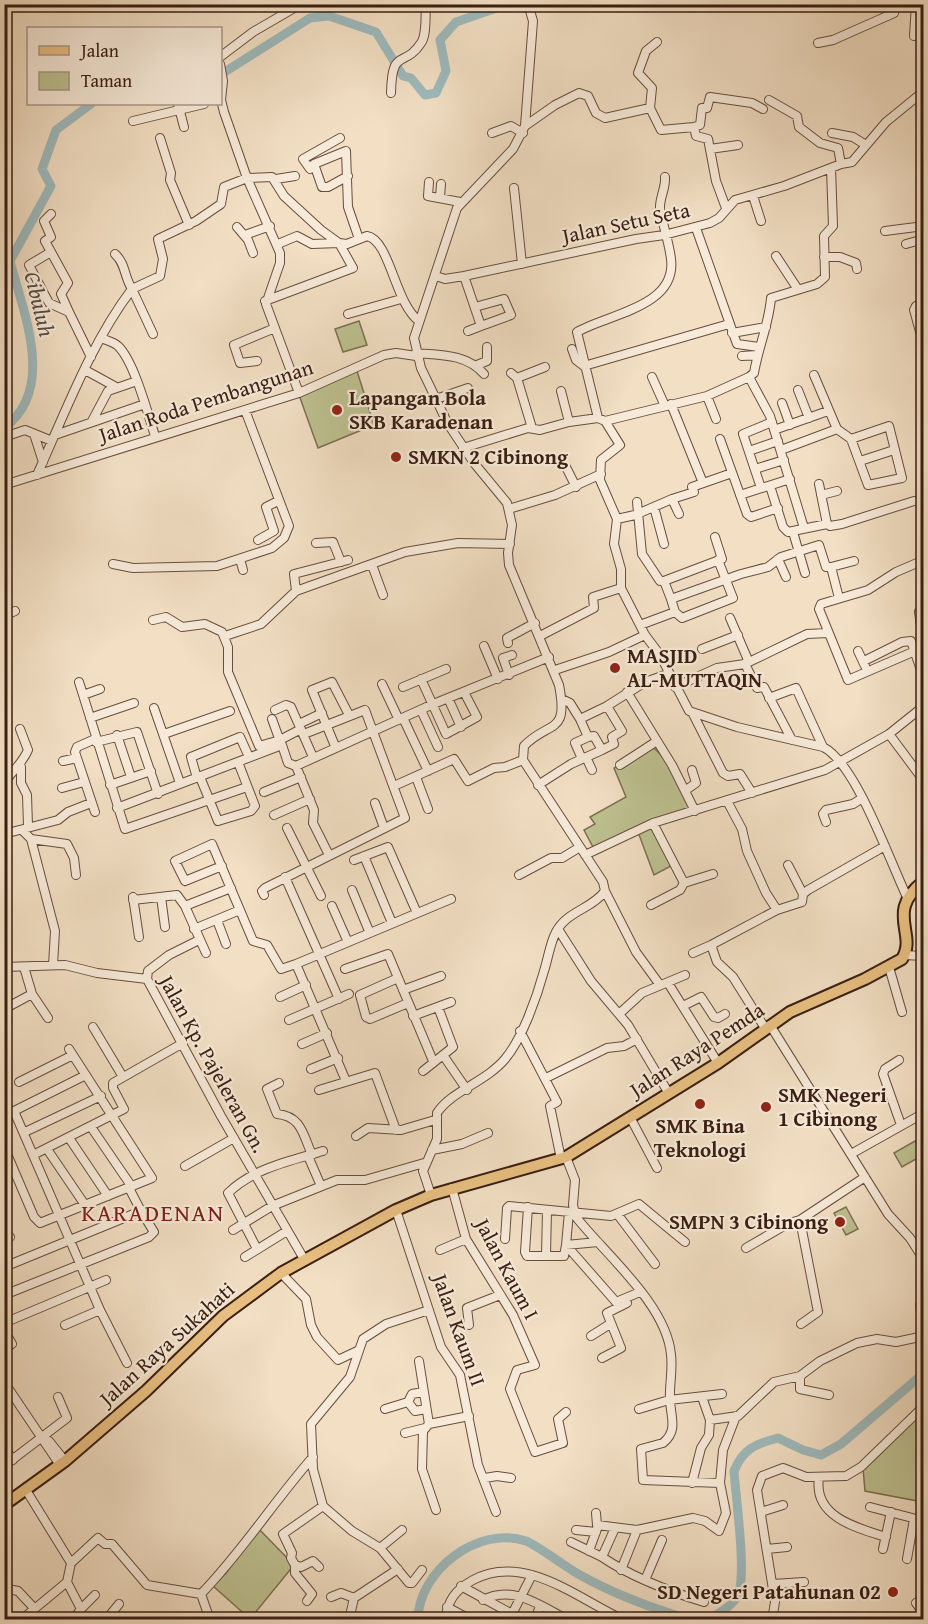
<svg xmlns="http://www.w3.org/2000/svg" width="928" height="1624" font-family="'Gentium Book Plus',serif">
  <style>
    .green { fill: #bec191; stroke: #7c7052; stroke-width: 1.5 }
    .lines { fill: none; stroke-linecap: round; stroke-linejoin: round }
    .river { stroke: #9ebabd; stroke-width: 9 }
    .minor-casing { stroke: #674e3e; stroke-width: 10 }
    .major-casing { stroke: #391e12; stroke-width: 14 }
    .minor { stroke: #f7ead9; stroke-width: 8 }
    .major { stroke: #e9c082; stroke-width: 10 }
    .poi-dot { fill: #8f2418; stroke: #f7ead9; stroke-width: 2 }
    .labels { text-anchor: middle; stroke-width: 4.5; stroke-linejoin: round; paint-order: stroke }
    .street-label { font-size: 21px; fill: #391e12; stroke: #f7ead9 }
    .poi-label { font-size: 21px; font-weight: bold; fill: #391e12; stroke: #f7ead9; text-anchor: start }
    .water-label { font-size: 22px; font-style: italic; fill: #574d45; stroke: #f7ead9 }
    .quarter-label { font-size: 24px; letter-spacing: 1.5px; fill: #7a1f14; stroke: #f7ead9 }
  </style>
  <rect width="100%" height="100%" fill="#f2dfc4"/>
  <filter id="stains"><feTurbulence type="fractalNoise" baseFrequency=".00333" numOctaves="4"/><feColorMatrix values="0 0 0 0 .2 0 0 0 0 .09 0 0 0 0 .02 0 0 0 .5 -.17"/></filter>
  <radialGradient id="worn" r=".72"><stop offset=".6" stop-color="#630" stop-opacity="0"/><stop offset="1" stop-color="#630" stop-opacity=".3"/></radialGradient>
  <path class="green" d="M359,321L367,345L343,352L335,329Z
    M357,371L374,425L318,448L299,395Z
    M653,747L666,760L692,809L594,849L584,830L595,824L590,817L626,797L614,768Z
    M653,825L673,865L654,875L638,832Z
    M915,1141L923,1155L902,1167L894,1153Z
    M846,1207L858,1229L846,1235L834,1213Z
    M923,1409V1502L865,1491L863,1468Z
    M257,1527L294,1565L250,1619L213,1586L227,1572Z"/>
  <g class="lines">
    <path class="river" d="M220,75L310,18L329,16L376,32L403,76L411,78L425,95L436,93L446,71L440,40L456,22L508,4
      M4,428C57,389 23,312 10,261L51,186L42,169L56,130L91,104
      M418,1620C418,1571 478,1525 526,1541C537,1545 567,1568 580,1575C614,1594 654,1609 692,1620
      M709,1620C719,1613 736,1604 739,1592C746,1569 736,1499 734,1471C743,1449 755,1444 778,1438L803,1450L821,1455L841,1444L924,1373"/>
    <g class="minor-casing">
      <path id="minor" d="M404,4L413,7L426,4
        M914,36L916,4
        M818,43L833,40L894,13
        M220,57L253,32L301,4
        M220,64L223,81L221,100L224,112L247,178L280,253V263L266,304L299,393
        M391,93C392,46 404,69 421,43C427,35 425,15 426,5
        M769,100L797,116L799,127L820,143L838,148L841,164
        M178,104L184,127
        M650,108L652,88L638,73L646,51L657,42
        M924,111V143
        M133,121L204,104
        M525,126L555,105L579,93L588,96L596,113L605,118L650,108L661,130L694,127L696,136L708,139L716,181L726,208
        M694,127L700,125L702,108H707L710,97L752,103L763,109
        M492,133L511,126L523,133
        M832,133L853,137L866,145
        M160,138L171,173L170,180L189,225
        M340,138L303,159L310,169L314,164L346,151L348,207L359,239
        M710,149L738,145
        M314,164L322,187H328L348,176
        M276,179L295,176
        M429,182L428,196L460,202
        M514,188L522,264
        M753,196L761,221
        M440,197L441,184
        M51,214L44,221L51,237L45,241L68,283L61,294L69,312
        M237,227L248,240L253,253
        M696,228L737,344L759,347
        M885,231L924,226
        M245,235L270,226
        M906,244L924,239
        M51,252L29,265L49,303L69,312L91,357
        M115,254C126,264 124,277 132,289L160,276L163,259L158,239L196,221L221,204L224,187L247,178L272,177L284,196L321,230L339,243L347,244L367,236C390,240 395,304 419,321
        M776,256L797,288
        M824,257H840L856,263L857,269
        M436,276L445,279L464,276L636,239L664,235L710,223L719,218L735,200L784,186L841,164L852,162L886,122L924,91
        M464,276L481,326L468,331
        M265,301L353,268L339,243L312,244L297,236L278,244
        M924,302L916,306L914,310L924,346
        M475,307L504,299L511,315L481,326
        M348,314L401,299
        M732,333L766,327
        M101,338C106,340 114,342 118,346C134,361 148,414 155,436
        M572,349L576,360L584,366L729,324
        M416,353C441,355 467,354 484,374
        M742,356L756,355
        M257,361L240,363L234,345L275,328
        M477,365L487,361V347
        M85,370L116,387
        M511,373L517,378L545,367
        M814,375L837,429L851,439L889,426L902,478L868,485L851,439
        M652,377L665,406
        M749,377L770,416L804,528
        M517,378L532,428
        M798,390L809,418
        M561,391L569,422
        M707,396L716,419
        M436,399L468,388
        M782,403L790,425
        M671,404L703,483
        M598,418L577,332C608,314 677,307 671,259C669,242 663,226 660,209C659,199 666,188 665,177
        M92,421L108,391L137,381
        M605,421L620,445L601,460L600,480L617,519L614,544L621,569V588L645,635L660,655L689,711L737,727L823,747C856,763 890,862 907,897
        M774,430L828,411
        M34,434L43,462
        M55,435L145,404
        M4,437L25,430L52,441
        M720,439L747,514L751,517L778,508
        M463,448L528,428L540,430L569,422L598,418L605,421L707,396L749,377L754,373C758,348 769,324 771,298L817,284L825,277L824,236L833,226L831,168
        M781,450L837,429
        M749,451L778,441
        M860,461L894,450
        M566,467L576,487
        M755,469L784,460
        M37,475C65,413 91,343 132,289L153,334
        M819,484L827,524
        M4,485L299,393L384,355L396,353L416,356
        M770,486L783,527L788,532L827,524L830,526L842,524L914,501
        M761,488L743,434L772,422
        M740,495L790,479
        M821,495L837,491
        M672,499L694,492L692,487L732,473
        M637,502L642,554L660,581H664L671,599
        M654,507L664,544
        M509,509L555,495L601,474
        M617,519L635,515L672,499L679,514
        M793,532L805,573
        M258,540L274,531L266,507L278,501
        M316,543L333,542L341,562
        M240,559L243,570
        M778,559L786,577
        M113,564L133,568L217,566L272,548L284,538L289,526L245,410
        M372,565L383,595
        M831,567L854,561
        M664,581L722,559L715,537
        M296,591L294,574L348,560
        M924,610L919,612L924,646
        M675,612L682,618L733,598L718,560
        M4,616L15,611
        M730,618L748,660L745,664L757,688L764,687L792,740
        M153,620L166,617L182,627L205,624L222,632L228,647V672L259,746L280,740L301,729
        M640,625L675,612L671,599L741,574L768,567L781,557L819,545L826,567H831L839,598
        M225,636L261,624L296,591L405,552L458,543L510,544
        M540,636L594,608L593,597L621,588
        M508,643L507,638L535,623
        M484,646L498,679
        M702,649L738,635
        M858,651L865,666
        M915,651L848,680L819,609L821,604L868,590L896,572L924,560
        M864,661L902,642L911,641L924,679
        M555,670L609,652L645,635
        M509,675L503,658L512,655
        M421,679L446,734L477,717L464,692
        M79,682L125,829L247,787
        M382,684L399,720
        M403,687L446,669
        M675,687L717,668L745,664L807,634L827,633
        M627,692L672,765L695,811
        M83,695L100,689
        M448,698L461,727
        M769,698L796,688L823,747
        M562,699L570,703L580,719
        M607,706L645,682L668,674
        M154,708L180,783
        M275,710L286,705L291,707L313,757
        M421,710L438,747
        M693,714L723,773L728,776L740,774L752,793
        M90,718L134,703
        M403,718L428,771
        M272,719L281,744
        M299,724L322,713
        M164,734L230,711
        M889,734L924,781
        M117,735L131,777
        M96,742L137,732L158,794
        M335,746L312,690L332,682L349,715
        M586,757L592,770
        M582,759L575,743L588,737
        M63,761L77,758
        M620,765L657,741
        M296,766L314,810L313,823L329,855
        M21,767V783L27,795L28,826
        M200,777L218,821L251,811L255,806L238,762
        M416,777L428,809
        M197,778L191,757L240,737L249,757
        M4,783C13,770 22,764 28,750L20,729
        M110,785L151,771
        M538,785L571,764L602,750L594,736L588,737L580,719L607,706L622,731L612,737L614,744L602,750
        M394,786L454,759L468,781L494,768L505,767L523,760
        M62,788L84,782
        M686,790L696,783L692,770
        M264,792L301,777
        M727,801L742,829L747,851L766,893L777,910
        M375,803L384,828
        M117,808L282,745L288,763L296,766L431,705L549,657
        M95,812L75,752L77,747L95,739
        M274,815L310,799
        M826,822L823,814L826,810L853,804L861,799
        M653,823L684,883
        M287,828L321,896
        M22,830L31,839L55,931L53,965
        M4,834L58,820L68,812L91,803
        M31,839L67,844L74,858L76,875
        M585,855L653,823L825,770L889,734L924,706
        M364,856L392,923
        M354,860L388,847L417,913
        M788,865L803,894
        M222,866L185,881L175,861L212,844L253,941L267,945L281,969L296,964L346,1081
        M519,875L551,858H562L580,847
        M285,877L339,999
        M352,890L369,931
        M605,891L636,952L660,985
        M264,895L262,891L265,888L405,818L365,710L304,734
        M133,897L139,937
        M161,897L165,927
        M133,900L177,895L185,906
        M651,905L680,890L684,883L713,874
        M332,906L347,940
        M217,920L226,944
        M194,929L240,910
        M558,929L591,981L628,1025L668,1092
        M4,951L8,967
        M206,953L185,906L231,888
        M693,953L711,945
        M904,955L924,956
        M296,964L451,899
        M4,967L65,965L97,973L147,979L221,1116L304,1259
        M24,967L32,994L48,1018
        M889,967L902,1012
        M345,969L388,954L433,1061
        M398,978L360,995L366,1017L370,1019L408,1003
        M147,979L148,971L169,955L199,940
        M668,983L718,1063
        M403,990L441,976
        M280,997L306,985
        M683,1006L701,997L714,1017L718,1018L725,1014
        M4,1009L32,994
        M619,1014L642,993L685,975
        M413,1016L451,1002
        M289,1020L349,994
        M770,1025L888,1214L910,1238L924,1260
        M93,1027L123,1077
        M765,1028L733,977L717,962L711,945L777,910L802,902L803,894L808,890L885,846
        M520,1031L557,1102L550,1106L561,1159
        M302,1044L327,1033
        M443,1055L467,1090
        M899,1060L885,1069L883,1074L901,1125
        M311,1069L338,1058
        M423,1071L453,1047L438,1007
        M546,1078L607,1048L624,1046L637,1039
        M19,1082L73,1055
        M279,1083L267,1089L277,1114C301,1116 303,1134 312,1155
        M319,1090L375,1073L396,1130
        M14,1111L100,1310L127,1363
        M4,1116L86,1075
        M630,1117L657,1168
        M91,1127L132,1187
        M25,1132L101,1096
        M356,1136L368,1128L401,1130L435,1120
        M69,1138L108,1196
        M4,1147L34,1217L40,1223L152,1178L69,1049
        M47,1149L85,1205
        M432,1150L462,1144L488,1133
        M35,1154L124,1109L113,1088V1083L183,1043
        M851,1154L924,1113
        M308,1156L321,1186
        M566,1157L575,1180L573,1205L576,1217C606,1255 667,1305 671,1355C673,1370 669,1386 670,1401C671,1417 678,1431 663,1443L641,1449L643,1480L720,1483
        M185,1166L234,1138
        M452,1188L466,1239L513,1315L535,1365L517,1370L510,1389L535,1452L563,1443L558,1419L566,1412
        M431,1195L423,1171L437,1139V1113C450,1092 487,1081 505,1059C522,1039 537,997 544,971C548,959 550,943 556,932C567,911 592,909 605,891L603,882L523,760L524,746C549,720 569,736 559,685L509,565L508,553L512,525L507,503L474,463L448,424L421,368L414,338L457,208L513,149L525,126L533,21L528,4
        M528,1207L525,1252L527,1256H564L566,1245L598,1242
        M396,1210L441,1347L460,1375L478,1465L496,1512
        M569,1212L566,1245L616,1302L640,1292
        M618,1215L655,1264
        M800,1220L818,1312L801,1324
        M233,1230L272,1206L337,1180H365L424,1163
        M505,1239L507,1208L509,1206L611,1216L639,1204L685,1242
        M4,1240L10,1237
        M746,1248L789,1223L800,1220L865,1177
        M257,1249L228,1193C254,1168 290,1161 323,1151
        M440,1250L466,1239
        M546,1256L547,1210
        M245,1257L287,1231
        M4,1267L141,1211L129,1188
        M281,1273L306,1299L311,1325L317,1337L338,1360L357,1351
        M4,1295L149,1237L154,1232L141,1211
        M924,1298L920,1305L924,1334
        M4,1323L106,1280
        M65,1325L100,1310
        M469,1325L467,1308L500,1295
        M4,1330L12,1344L4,1348
        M591,1336L610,1324
        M602,1358L621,1348L607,1313L627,1303
        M419,1361L429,1424
        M800,1376V1389L829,1395
        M4,1382L60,1465
        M702,1397L710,1420L738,1416L774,1382L800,1376L820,1361L857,1343L877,1339L896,1342L924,1336
        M408,1402L412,1394L423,1392
        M385,1409L408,1402L415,1411L426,1409
        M639,1409L669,1400L722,1394
        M405,1433L425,1428
        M42,1438L49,1441L65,1461
        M4,1447L13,1460
        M4,1466L67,1418L58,1397
        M485,1478L497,1476L511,1478
        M819,1478C813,1517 857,1528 886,1537
        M692,1483L701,1448L709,1435L710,1420
        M26,1490L71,1563
        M870,1507L924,1521
        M436,1510L422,1469L423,1431L429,1424L469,1416
        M761,1512L783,1505
        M596,1513L597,1525L637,1530L693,1518L705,1521L719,1531L726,1513L720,1483L723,1450L736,1416
        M615,1528L602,1557C633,1578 668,1591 704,1602
        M576,1530L596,1532
        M571,1542L602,1557
        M380,1548L402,1530
        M767,1549L787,1547
        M883,1549L891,1512
        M589,1551L598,1526
        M907,1559L914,1519
        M295,1565L301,1567L313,1561L319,1567
        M422,1570L412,1583H409L380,1548L352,1531L323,1506L313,1469L311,1424L350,1377L363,1339L386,1324L429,1310
        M621,1570L637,1530
        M645,1580L662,1540
        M67,1582L81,1609L95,1595
        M4,1584L8,1589L18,1591L34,1608
        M773,1584L804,1582
        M461,1586L512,1614
        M201,1594C242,1552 274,1501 313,1457
        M331,1597L341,1593L354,1598
        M924,1598L916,1603L924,1614
        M483,1600C513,1584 541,1606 568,1620
        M307,1601L312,1594L295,1573V1565L291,1558L292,1553L283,1534L323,1506
        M447,1607L471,1620
        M320,1619L323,1620
        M21,1620L67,1582L71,1563L98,1538L105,1544H112L147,1585L201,1594L210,1620
        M73,1620L81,1609
        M106,1620L119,1604
        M349,1620L354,1598L398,1569
        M445,1620C448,1600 455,1590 473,1580C524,1552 578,1599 624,1620
        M509,1620L532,1575
        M535,1620L540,1606
        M772,1620L775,1602L757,1490L762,1476L783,1468L806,1477L846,1476L861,1467L924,1406"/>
    </g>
    <g class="major-casing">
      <path id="major" d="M4,1505L65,1461L146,1391L223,1316L281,1273L396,1210L431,1195L566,1157L718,1063L790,1012L865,979L902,959C918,934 884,912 924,881"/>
    </g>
    <use href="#minor" class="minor"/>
    <use href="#major" class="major"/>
  </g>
  <g class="poi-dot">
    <circle cx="337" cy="410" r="6"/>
    <circle cx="396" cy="457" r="6"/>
    <circle cx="615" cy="668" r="6"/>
    <circle cx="700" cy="1104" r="6"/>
    <circle cx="766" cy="1107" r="6"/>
    <circle cx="840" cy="1222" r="6"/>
    <circle cx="893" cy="1592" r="6"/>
  </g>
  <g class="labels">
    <g class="street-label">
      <text transform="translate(626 223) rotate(-12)" y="7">Jalan Setu Seta</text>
      <text transform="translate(206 401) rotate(-18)" y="7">Jalan Roda Pembangunan</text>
      <text transform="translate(697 1050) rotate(-33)" y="7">Jalan Raya Pemda</text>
      <text transform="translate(213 1064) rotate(61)" y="7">Jalan Kp. Pajeleran Gn.</text>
      <text transform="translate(507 1269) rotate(62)" y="7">Jalan Kaum I</text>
      <text transform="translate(459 1330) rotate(70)" y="7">Jalan Kaum II</text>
      <text transform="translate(167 1344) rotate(-42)" y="7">Jalan Raya Sukahati</text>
    </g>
    <g class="poi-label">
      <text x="349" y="405">Lapangan Bola<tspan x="349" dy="24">SKB Karadenan</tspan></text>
      <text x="408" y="464">SMKN 2 Cibinong</text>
      <text x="627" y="663">MASJID<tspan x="627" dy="24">AL-MUTTAQIN</tspan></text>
      <text x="778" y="1102">SMK Negeri<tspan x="778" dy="24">1 Cibinong</tspan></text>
      <text x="700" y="1133" text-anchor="middle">SMK Bina<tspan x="700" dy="24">Teknologi</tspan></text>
      <text x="828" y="1229" text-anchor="end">SMPN 3 Cibinong</text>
      <text x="881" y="1599" text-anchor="end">SD Negeri Patahunan 02</text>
    </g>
    <g class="water-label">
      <text transform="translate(40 304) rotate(76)" y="8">Cibuluh</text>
    </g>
    <g class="quarter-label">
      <text x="153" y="1221">KARADENAN</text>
    </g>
  </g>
  <rect width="928" height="1624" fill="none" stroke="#f2dfc4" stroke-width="24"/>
  <rect x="6" y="6" width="916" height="1612" fill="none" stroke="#391e12" stroke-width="3"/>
  <rect x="12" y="12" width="904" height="1600" fill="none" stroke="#391e12" stroke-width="1.5"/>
  <rect x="27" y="27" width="195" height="78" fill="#f7ead9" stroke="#ab9889" stroke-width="1.5"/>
  <rect x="39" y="46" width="30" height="9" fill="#e9c082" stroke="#ab9889" stroke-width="1.5"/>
  <text x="81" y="57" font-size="18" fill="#391e12">Jalan</text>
  <rect x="39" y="72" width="30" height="18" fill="#bec191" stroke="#ab9889" stroke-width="1.5"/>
  <text x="81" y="87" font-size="18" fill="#391e12">Taman</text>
  <rect width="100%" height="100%" filter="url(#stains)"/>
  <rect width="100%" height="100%" fill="url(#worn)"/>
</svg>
